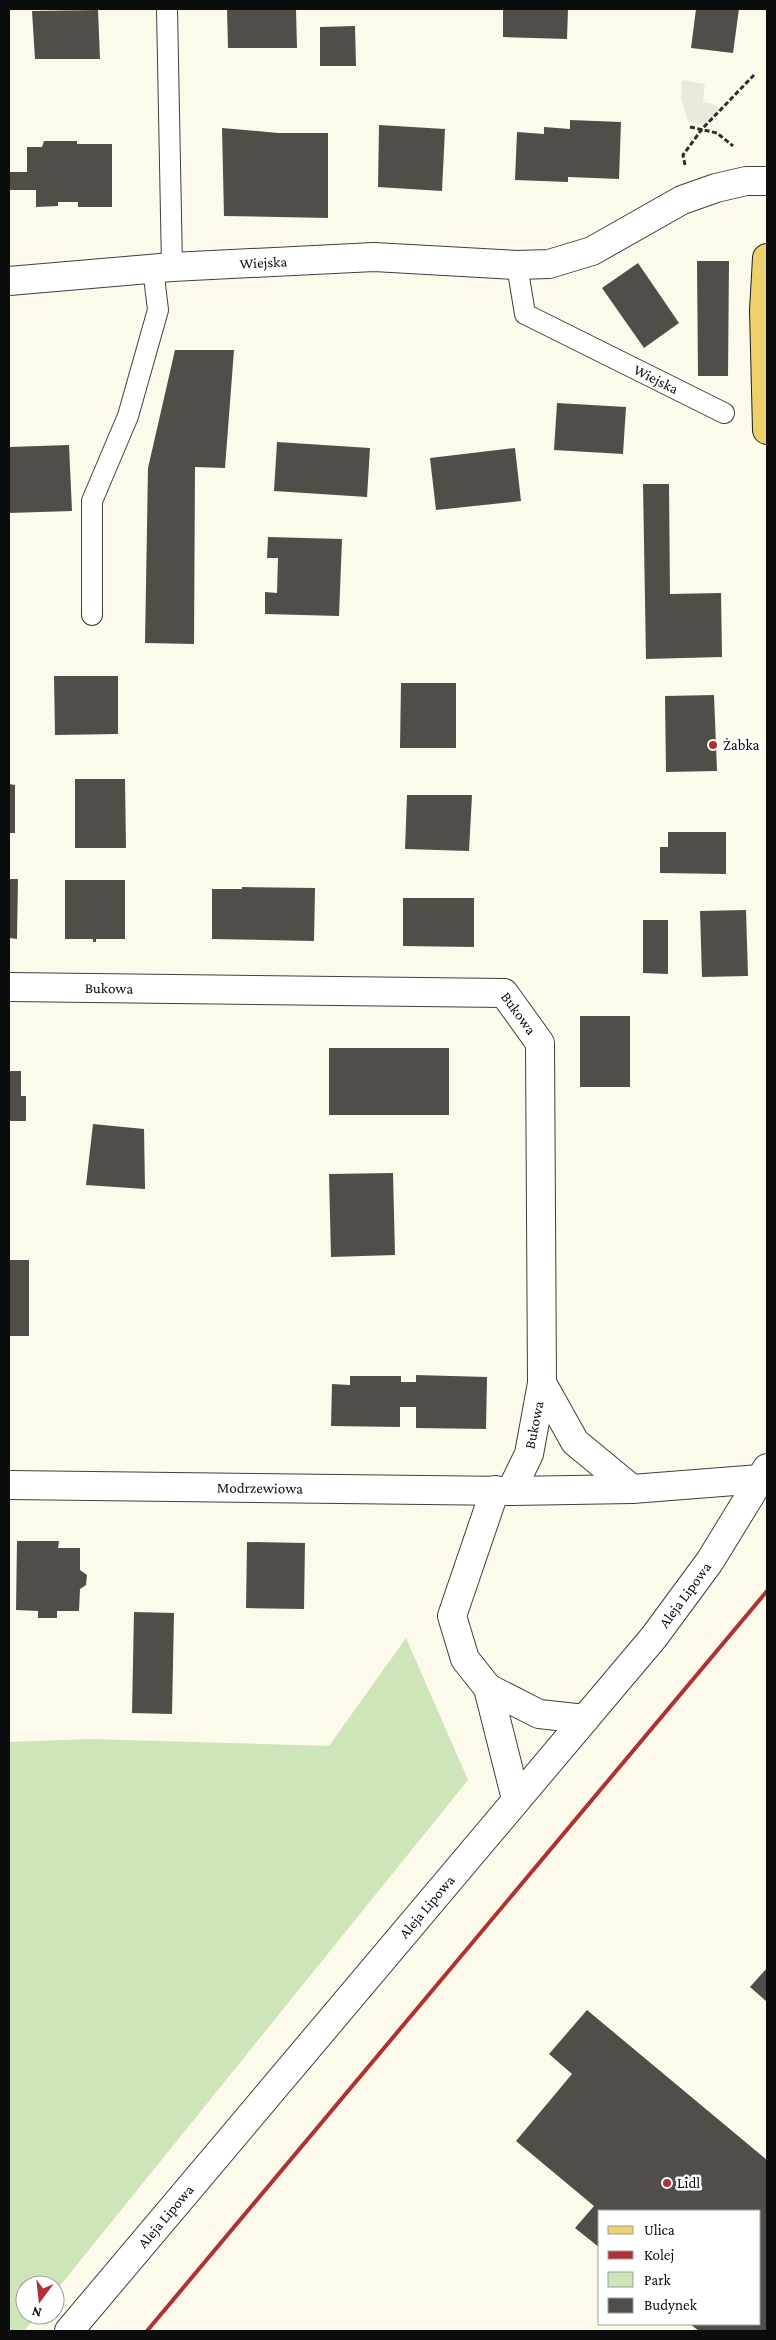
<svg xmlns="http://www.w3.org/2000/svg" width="776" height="2340" font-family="'Crimson Pro',serif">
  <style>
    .green { fill: #cee4b9 }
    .plaza { fill: #ece8dd }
    .building { fill: #534d49 }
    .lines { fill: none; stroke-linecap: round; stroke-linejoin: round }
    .service-casing { stroke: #3f3f3f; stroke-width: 22 }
    .minor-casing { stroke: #3f3f3f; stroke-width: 30 }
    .tertiary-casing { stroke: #3f3f3f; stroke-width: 30 }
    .primary-casing { stroke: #1d1d1d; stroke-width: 30 }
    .path { stroke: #2e2e2e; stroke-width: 3; stroke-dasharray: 5 2.5; stroke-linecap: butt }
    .service { stroke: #fff; stroke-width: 20 }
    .minor { stroke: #fff; stroke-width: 28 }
    .tertiary { stroke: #fff; stroke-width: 28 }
    .primary { stroke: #ecd16d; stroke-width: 28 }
    .rail { stroke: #af3133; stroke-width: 4 }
    .poi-dot { fill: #af3133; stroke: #fff; stroke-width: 2 }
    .labels { text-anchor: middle; stroke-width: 5; stroke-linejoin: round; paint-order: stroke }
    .street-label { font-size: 15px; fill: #0c0c0c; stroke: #fff }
    .poi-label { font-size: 15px; fill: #0c0c0c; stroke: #fff; text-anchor: start }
  </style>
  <rect width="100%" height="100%" fill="#fdfaec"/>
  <path class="green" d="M406,1638L468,1780L55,2292V2285H25V2315H37L24,2331H9V1742L90,1739L329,1746Z"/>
  <path class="plaza" d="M682,80L705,84L703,102L714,104L720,110L706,125L688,122L681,99Z"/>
  <path class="building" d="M227,9H296L297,48H228Z
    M503,9H568L567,39L503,37Z
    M696,9H739L733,53L691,48Z
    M98,10L100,59H35L32,11Z
    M355,26L356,66H320V27Z
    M570,120L621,122L619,179L568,177V182L515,180L517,132L544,134V127L570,129Z
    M379,125L445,129L442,191L378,187Z
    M222,128L278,133H328V218L224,216Z
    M44,141H77V144H112V207H78V202H58V206L36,207V190H9V172H27V147H42Z
    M697,261H729L728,376H698Z
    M638,263L679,323L644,348L602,288Z
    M175,350H234L225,468L195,467L194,644L145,643L148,468Z
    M557,403L626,407L623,454L554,450Z
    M277,442L370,448L367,497L274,491Z
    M69,445L72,511L9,513V447Z
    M515,448L521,501L436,510L430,458Z
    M643,484H669L670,594L721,593L722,657L646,659Z
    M268,537L342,539L339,616L265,614V592L277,593L278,558H267Z
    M54,676H118V734L55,735Z
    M401,683H456V748H400Z
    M714,695L717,771L666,772L665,696Z
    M75,779H125L126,848H75Z
    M9,784L15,785V833H9Z
    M407,795H472L469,851L405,849Z
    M668,832H726V874L660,873V847H668Z
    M9,879H18L17,939L9,938Z
    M65,880H125V939H96V942H93V939H65Z
    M242,887L315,888L314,941L212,939V889H242Z
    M403,898H474V947L403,946Z
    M746,910L748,976L702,977L700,911Z
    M643,920H668V974L643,973Z
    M580,1016H630V1087H580Z
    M329,1048H449V1115H329Z
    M9,1071H21V1096H26V1121H9Z
    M93,1124L144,1129L145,1189L86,1185Z
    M393,1173L395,1255L331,1257L329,1174Z
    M9,1260H29V1336H9Z
    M416,1375L487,1377L486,1429L416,1428V1407H400V1427L331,1426L332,1384L350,1385V1376H401V1382H416Z
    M17,1541H59L58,1548H80V1570L87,1575L86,1585L80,1589L79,1611H57V1618H38V1611L16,1610Z
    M247,1542L305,1543L304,1609L246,1608Z
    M134,1612L174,1613L172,1714L132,1713Z
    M767,1968V2002L750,1987Z
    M587,2010L767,2160V2331H699L690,2324H760V2211H600V2248L575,2228L594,2206L516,2141L572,2074L549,2054Z"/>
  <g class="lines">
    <g class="service-casing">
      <g id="service">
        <path d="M167,9L172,267"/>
        <path id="s1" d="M517,265L525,314L724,413"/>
        <path d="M92,615V501L128,416L158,310L153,268"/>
      </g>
    </g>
    <g class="minor-casing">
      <g id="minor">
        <path id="s2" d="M9,281L172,267L374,257L517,265L549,264L592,251L682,200L716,188L746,181H767"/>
        <path id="s3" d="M9,987L504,993L540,1043L542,1383L529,1454L511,1491"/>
        <path d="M542,1383L575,1442L632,1489"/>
        <path id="s4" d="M9,1485L511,1491L632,1489L760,1479"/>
        <path d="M495,1490L452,1616L465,1659L488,1688L516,1799"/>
        <path d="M488,1688L539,1714L585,1719"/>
      </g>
    </g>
    <g class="tertiary-casing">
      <g id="tertiary">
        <path id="s5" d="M69,2331L654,1637L710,1561L767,1468"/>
      </g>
    </g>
    <g class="primary-casing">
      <path id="primary" d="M767,258L764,310L767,430"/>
    </g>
    <path class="path" d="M690,127L717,133L733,146
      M685,165L683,155L702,129L754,75"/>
    <use href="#service" class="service"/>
    <use href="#minor" class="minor"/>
    <use href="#tertiary" class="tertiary"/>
    <use href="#primary" class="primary"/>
    <path class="rail" d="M147,2331L767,1591"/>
  </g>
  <g class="poi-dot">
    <circle cx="713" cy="745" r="5"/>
    <circle cx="667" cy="2183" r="5"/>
  </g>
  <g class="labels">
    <g class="street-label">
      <text dy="5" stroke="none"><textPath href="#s2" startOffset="255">Wiejska</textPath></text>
      <text dy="5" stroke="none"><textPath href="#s1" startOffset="196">Wiejska</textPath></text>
      <text dy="5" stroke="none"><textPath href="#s3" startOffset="100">Bukowa</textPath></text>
      <text dy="5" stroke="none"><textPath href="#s3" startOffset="520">Bukowa</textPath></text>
      <text transform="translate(534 1425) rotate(-79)" y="5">Bukowa</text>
      <text dy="5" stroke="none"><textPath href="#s4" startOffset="251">Modrzewiowa</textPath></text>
      <text dy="5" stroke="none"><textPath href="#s5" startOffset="960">Aleja Lipowa</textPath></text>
      <text dy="5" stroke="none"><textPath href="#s5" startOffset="555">Aleja Lipowa</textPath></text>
      <text dy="5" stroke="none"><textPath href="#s5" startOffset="150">Aleja Lipowa</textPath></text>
    </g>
    <g class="poi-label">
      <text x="723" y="750">Żabka</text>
      <text x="677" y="2188">Lidl</text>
    </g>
  </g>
  <rect width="776" height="2340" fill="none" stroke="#0c0c0c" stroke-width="20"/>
  <rect x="598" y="2210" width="162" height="115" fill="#ffffff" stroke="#9e9e9e"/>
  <rect x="608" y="2226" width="25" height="8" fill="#ecd16d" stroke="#9e9e9e"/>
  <text x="644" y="2235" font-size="15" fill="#0c0c0c">Ulica</text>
  <rect x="608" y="2251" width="25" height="8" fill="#af3133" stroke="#9e9e9e"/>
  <text x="644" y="2260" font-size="15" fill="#0c0c0c">Kolej</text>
  <rect x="608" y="2272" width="25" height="15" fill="#cee4b9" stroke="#9e9e9e"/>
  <text x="644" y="2285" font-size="15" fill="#0c0c0c">Park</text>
  <rect x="608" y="2298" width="25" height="15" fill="#534d49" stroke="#9e9e9e"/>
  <text x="644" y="2310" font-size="15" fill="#0c0c0c">Budynek</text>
  <g transform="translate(40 2300) rotate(195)"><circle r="24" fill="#ffffff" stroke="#9e9e9e"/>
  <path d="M0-4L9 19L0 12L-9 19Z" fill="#af3133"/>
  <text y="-8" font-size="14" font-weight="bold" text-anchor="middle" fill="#0c0c0c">N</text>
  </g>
</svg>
